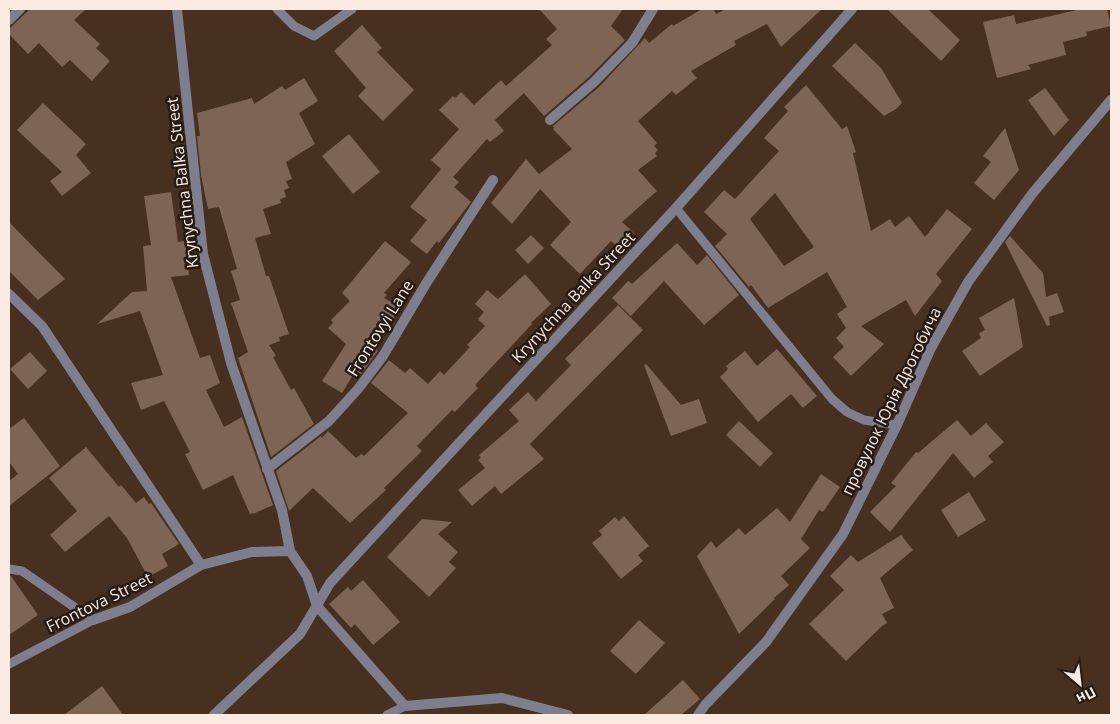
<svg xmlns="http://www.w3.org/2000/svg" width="1120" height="724" font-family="'Open Sans',sans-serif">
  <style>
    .building { fill: #7e6454; fill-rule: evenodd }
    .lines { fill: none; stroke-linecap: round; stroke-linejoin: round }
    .lane { stroke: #7e7e8e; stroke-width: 9 }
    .street { stroke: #7e7e8e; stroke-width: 10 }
    .labels { text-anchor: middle; stroke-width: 5; stroke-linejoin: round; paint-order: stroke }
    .street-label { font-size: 16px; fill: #faeae1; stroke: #251b14 }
  </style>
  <rect width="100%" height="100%" fill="#473020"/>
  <path class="building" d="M30,9H86L74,20L100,44L96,48L110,61L92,81L70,60L62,67L39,43L28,54L9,34V29Z
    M539,9H623L611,26L625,40L589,77L544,116L524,93L495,120L504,131L490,142L487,139L453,177L459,182L454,187L471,202L439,243L437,241L427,254L410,241L427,220L410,207L441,169L431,160L459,129L439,110L453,96L455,98L461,92L474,105L501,80L506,86L552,45L546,39L557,29Z
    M702,9H713L716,14L726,9H822L781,47L767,24L734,41L736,45L691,71L697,78L676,95L672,91L638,121L657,143L654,146L658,150L655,153L657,156L638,170L657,191L622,222L634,233L619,248L611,241L580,274L550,245L571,222L540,189L512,224L491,203L526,159L539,174L572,149L553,129L554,128L553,126L599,87L645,38L649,43L672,24L673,26Z
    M887,9H928L960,40L941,61Z
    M1081,9H1107L1111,26L1086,32L1087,36L1063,42L1066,55L1028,65L1031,69L997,78L983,22L1014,15L1016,24Z
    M362,25L382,48L377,52L414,90L383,121L358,96L366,88L334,51Z
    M855,43L881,68L902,103L896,109L884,116L832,66Z
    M304,78L318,101L299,113L315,144L286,162L292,179L286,181L289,188L284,190L286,197L280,199L281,203L263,209L271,234L255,238L266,276H269L289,334L279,337L280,341L269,345L276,356L273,357L291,390L294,388L314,424L271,457L238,358L248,352L231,303L240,300L231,271L237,269L219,207L208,209L201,175L197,136H200L197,113L252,98L254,104L282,86L285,90Z
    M806,85L842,129L847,126L856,152L853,153L871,231L890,219L895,227L909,216L925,237L947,209L972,229L936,274L942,281L915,316L906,300L861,326L884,344L851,376L833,357L844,347L836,338L846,328L837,314L847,307L827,272L768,308L751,285L749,287L715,246L727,234L704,212L724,190L735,199L779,151L764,138L788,111L784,107ZM775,193L814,247L784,266L750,219Z
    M1045,88L1069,120L1054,136L1028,100Z
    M43,103L86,144L76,155L91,173L62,196L50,181L62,172L17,130Z
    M1005,128L1019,170L994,200L974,183L991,162L983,156Z
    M349,134L380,172L353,194L322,156Z
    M171,192L178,242L185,241L189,275L171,277L200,358L210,355L220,383L206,390L224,427L242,417L273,505L255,513L250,514L233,475L203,490L185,454L190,452L164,401L141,410L131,383L163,375L140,311L97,324L132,292L147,291L143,246L151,245L144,196Z
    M9,222L65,279L38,300L9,271Z
    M531,235L544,248L528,264L515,250Z
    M1010,236L1043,273L1046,297L1057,293L1064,312L1049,317L1050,325L1047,326L1005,242Z
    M385,241L411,262L384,293L387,295L384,298L400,307L376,349L378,351L377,352L361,374L356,370L342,393L322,381L346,344L328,328L333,323L331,320L350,301L342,293Z
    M677,243L697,265L707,255L739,295L704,325L664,281L631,316L612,298L628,281L632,284Z
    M525,274L551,304L531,323L532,324L475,385L478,388L455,412L452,410L417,446L422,451L384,488L386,490L350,523L313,488L289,511L276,471L321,436L322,438L328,431L356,458L361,454L364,456L408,413L371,383L389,360L405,373L410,368L428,384L440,371L444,375L470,347L467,345L485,326L478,319L484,312L475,304L487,290L498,299Z
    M1014,298L1023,347L980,376L962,351L981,338L979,333L985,330L979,318Z
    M618,305L643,330L530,444L544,459L501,494L495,486L472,506L458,490L485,468L478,460L481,457L479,455L519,421L509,410L528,392L536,401L571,365L565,359Z
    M777,349L817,396L803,408L791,394L758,422L720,377L728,369L726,366L745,351L757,366Z
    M30,352L47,371L28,389L10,369Z
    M646,364L681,405L699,399L707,423L671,436L644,365Z
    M24,418L60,466L9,506V481L18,474L9,462V429Z
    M957,420L971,436L986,423L1004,442L988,456L993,462L974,478L953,453L890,532L870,512L896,486L891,483L916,452L918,453Z
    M739,421L773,453L760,467L726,435Z
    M86,447L119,487L121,485L136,503L144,497L149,504L151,503L179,544L162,554L168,566L148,577L127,538L109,516L65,552L50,535L77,511L49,478Z
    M821,474L840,487L823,512L819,510L801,539L810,548L781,576L789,585L774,598L775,599L739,634L697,556L711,541L716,548L739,528L745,535L777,508L790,522Z
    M969,492L986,520L958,537L941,510Z
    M624,516L649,546L638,555L643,561L621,579L592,543L602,535L599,531L615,517L619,521Z
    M422,519L452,522L438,534L458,552L449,562L456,568L429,597L387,557Z
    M901,535L913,550L880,578L894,608L882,614L887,623L882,626L846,661L809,624L844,590L830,576L851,555L858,562Z
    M9,575L11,576L38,615L9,635Z
    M363,580L400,622L373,645L355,624L351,628L329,604L348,587L351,591Z
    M639,620L665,643L636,674L610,651Z
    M683,680L700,699L681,715H644Z
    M102,686L123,715H64Z"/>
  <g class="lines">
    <path class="lane" d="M277,9L294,26L314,36L352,9
      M676,208L832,399L847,412L864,420L897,425
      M9,569L22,571L93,620L9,664
      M387,715L405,706"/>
    <path class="street" d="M177,9L203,254L231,363L282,510L290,551L307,576L317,606L405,706L502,698L568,715
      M9,20L20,9
      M550,120L594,82L632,43L653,9
      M9,294L42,326L201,565
      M267,469L329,421L358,389L383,356L427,282L493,180
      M93,620L130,607L201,565L252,552L290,551
      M214,715L300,634L330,583L676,208L852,9
      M698,715L705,705L766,642L843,534L897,425L931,348L968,282L1032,194L1111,100"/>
  </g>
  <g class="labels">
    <g class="street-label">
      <text transform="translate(182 183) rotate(-97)" y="6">Krynychna Balka Street</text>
      <text transform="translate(573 297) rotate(-47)" y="6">Krynychna Balka Street</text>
      <text transform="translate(380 328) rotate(-58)" y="6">Frontovyi Lane</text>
      <text transform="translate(891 401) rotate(-64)" y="6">провулок Юрія Дрогобича</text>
      <text transform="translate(99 602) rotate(-26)" y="6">Frontova Street</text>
    </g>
  </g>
  <rect width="1120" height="724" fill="none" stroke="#faeae1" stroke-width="20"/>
  <g transform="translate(1080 684) rotate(152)" stroke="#251b14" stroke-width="4" paint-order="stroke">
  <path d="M0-4L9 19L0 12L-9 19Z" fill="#faeae1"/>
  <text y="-8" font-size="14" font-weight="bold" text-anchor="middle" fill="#faeae1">Пн</text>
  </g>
</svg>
